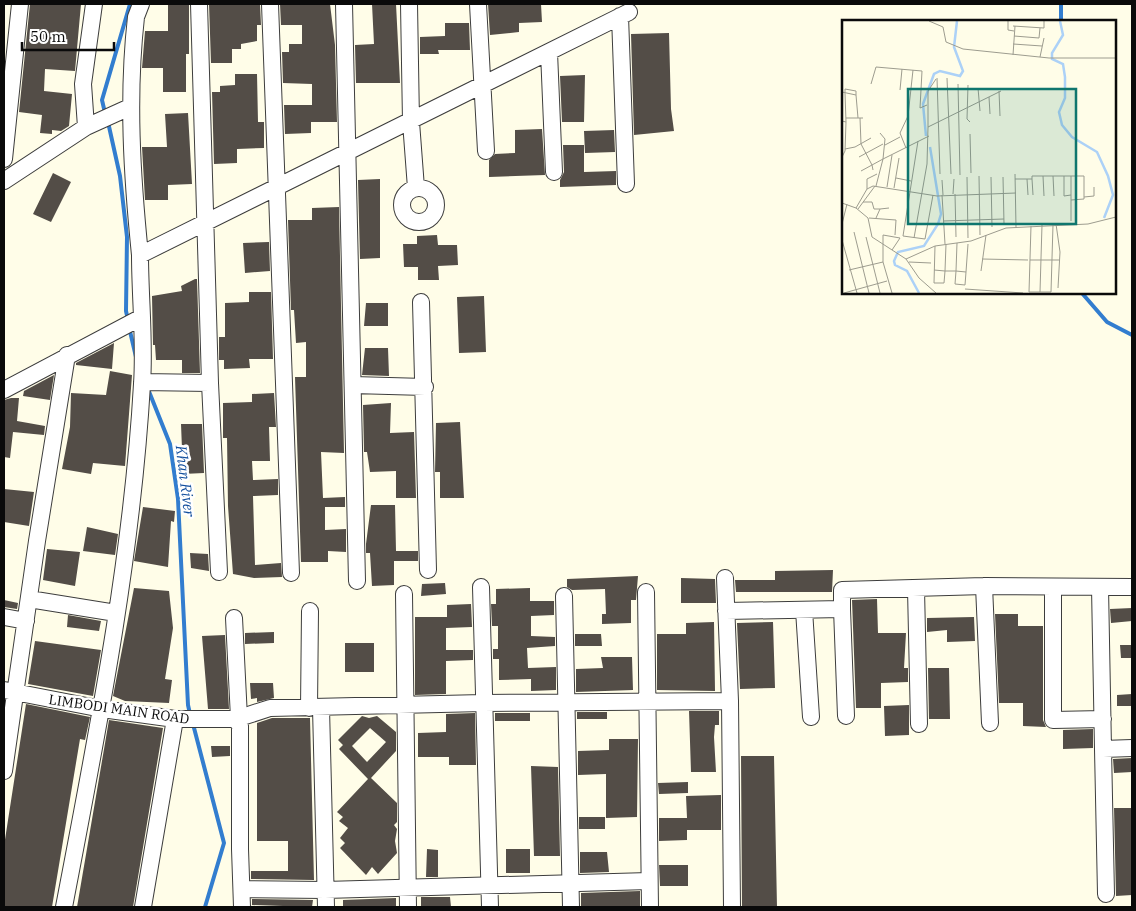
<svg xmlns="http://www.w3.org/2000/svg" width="1136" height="911" font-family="'IBM Plex Serif',serif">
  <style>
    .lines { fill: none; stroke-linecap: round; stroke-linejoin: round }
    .stream { stroke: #327dcf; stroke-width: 4 }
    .building { fill: #534d47; fill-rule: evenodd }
    .minor-casing { stroke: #3d3d3d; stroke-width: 18 }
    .minor { stroke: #fff; stroke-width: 16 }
    .labels { text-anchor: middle; stroke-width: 5; stroke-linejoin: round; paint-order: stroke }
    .street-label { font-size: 14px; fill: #0a0a0a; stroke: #fff }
    .water-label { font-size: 15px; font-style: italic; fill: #134f9d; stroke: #fff }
    .inset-river { fill: none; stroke: #acd1f7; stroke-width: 2.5 }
    .inset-road { fill: none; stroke: #9d9c8f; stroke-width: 1 }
    .view { fill: #0f766e; fill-opacity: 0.15; stroke: #0f766e; stroke-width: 2.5 }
    .inset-edge { fill: none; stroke: #0a0a0a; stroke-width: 2.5 }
  </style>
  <rect width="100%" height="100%" fill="#fffde8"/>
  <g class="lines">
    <path class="stream" d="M1061,21V4
      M105,113L102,100L130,4
      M108,122L120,176L127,237L126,311L128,320
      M1081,292L1107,322L1132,335
      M129,327L136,357
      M148,389L170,444L178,499L188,705L190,714
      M193,724L224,843L205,907"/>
  </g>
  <path class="building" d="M30,4H81L75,71L45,69L44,91L72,94L69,126L61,131L52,130V134L40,133L42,115L19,112Z
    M168,4H189V54H186V92H163V68H142L145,31H168Z
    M209,4H260L261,25H257V41L241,44V49H232V63H211Z
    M280,4H330L335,45L337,122H311V133L285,134L284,105H312V84L283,83L282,52H289V44H302V25H281Z
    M372,4H396L400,83H356L355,45L374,44Z
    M488,4H541L542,22L519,23V32L490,35Z
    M445,23H469L470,50H438L439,54H420V37L445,36Z
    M669,33L671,109L674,131L634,135L631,34Z
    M235,74H257L258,122H264V148L237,149V163L214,164L212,92H220V86L235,85Z
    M585,75L584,122H562L560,76Z
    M188,113L192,184L168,185V200H145L142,147H167L165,114Z
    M542,129L545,175L489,177V160L495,154L515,153V130Z
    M614,130L615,152L585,153L584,131Z
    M563,145H584V172L616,171V185L560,187V180L564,172Z
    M53,173L71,182L51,222L33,214Z
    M380,179V258L360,259L358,180Z
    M339,207L344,453L321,452L323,498L345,497V507H325V530L346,529V552L328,551V562H301L295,377H306V342L296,343L294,310H291L288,220H312V208Z
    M437,235L438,245H457L458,265L438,266L439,280H418V267H404L403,244H417V236Z
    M269,242L270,271L245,273L243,243Z
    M195,279H197L200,373H182V360H156L155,345H153L152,296L182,291L181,286Z
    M249,292H271L273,359H249L250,368L224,369V360H219V337H225V303L249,302Z
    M484,296L486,352L459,353L457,297Z
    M366,303H388V326H364Z
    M114,343L112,369L76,365V363Z
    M365,348H388L389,376L362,375Z
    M110,371L132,375L125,466L93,463L91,474L62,469L70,427L71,393L106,395Z
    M54,375L50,400L23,396L24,391Z
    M274,393L276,427H269L270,461H252L253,480L278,479V495L253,496L255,565L281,563L282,577L254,578L233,574L228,506L227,438H223V403L252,402V394Z
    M11,398H19L17,421L45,426L44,435L13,432L10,458L4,457V400Z
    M391,403L390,433L414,432L416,498H396V471L370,472L367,452H364L363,405Z
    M460,422L464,498H440V472H435L436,423Z
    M181,424H202L204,473L183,474Z
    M4,489L34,492L29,526L4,522Z
    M371,505H395L396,551H418V561H394V585L372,586L370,553H366V544Z
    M143,507L175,511L174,522L171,521L168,567L134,561Z
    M87,527L118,534L115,555L83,551Z
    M47,549L80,552L75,586L43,580Z
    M190,553L208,554L209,571L191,568Z
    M833,570L832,592H736L735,580H775V571Z
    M638,576L636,600H631V623L602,624V614H606L605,589L572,590L567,587V579Z
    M681,578L715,579L716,603H681Z
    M445,583L446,594L421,596L422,584Z
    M134,588L169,591L173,628L165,679L172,680L169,703L125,701L113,696Z
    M530,588V601H554V615L531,616V636L555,637V646L527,648L528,668L556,667V690L531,691V679L499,680V659H493V649H498V626H492L491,604H496V589Z
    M877,599L878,633H906L904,668H908V682L881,683V708H856L852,600Z
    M4,600L18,603L17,609L4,607Z
    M471,604L472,627L446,628V650H473V660L446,661V694L415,695V617H447V605Z
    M1132,608V621L1111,623L1110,609Z
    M995,614H1018V626H1043V720L1046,727L1023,726V703H999Z
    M68,615L101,621L99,631L67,627Z
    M974,617L975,641L947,642V630L927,632V618Z
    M714,622L715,691L657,690V634H686V623Z
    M773,622L775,688L740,689L737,623Z
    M274,632V643L245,644V633Z
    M575,634H601L602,646H575Z
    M225,635L229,709H208L202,636Z
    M35,641L101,650L93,696L28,684Z
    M345,643H374V672H345Z
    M1120,645H1132V658H1121Z
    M601,657H632L633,690L576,692V669L603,668Z
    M928,668H949L950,719H929Z
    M250,683H273L274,698L257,702V698L251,699Z
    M1132,694V706H1117V695Z
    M26,704L90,717L85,740L80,739L52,907H4V846Z
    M909,705V735L885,736L884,706Z
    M689,711H719V725H715L714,737L716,772H691Z
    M577,712H607V719H577Z
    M475,713L476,765H449V757H418V733L446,732V714Z
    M495,713H530V721H495Z
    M362,716L369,718L377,716L396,732V751L371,778L397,803V822L394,825L397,829L395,841L397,853L378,874L372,867L366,875L340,848L345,843L340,838L348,828L339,821L343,817L337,812L368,779L339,749L343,745L338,740ZM370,728L386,742L367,762L352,746Z
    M272,718H310L314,880L251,879V871H288V841H257V723Z
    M109,720L163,728L133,907H77Z
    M1093,729V748L1063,749V730Z
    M609,739H638L637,817L606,818V774L578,775V751L609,750Z
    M211,746H230V756L212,757Z
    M741,756H774L777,907H742Z
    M1132,758V772L1114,773L1113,759Z
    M531,766L558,767L560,856H534Z
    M688,782V793L659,794L658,783Z
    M721,795V830H687V840L659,841V818H687L686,796Z
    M1114,808H1132V895L1116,896Z
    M579,817H605V829H579Z
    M427,849L438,850V877H426Z
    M506,849H530V873H506Z
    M580,852H607L609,872L580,873Z
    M659,865H688V886H660Z
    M640,891V907H581V893Z
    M421,897H450L451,907H421Z
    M396,898V907H343V900Z
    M252,899L313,900L312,907L252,905Z"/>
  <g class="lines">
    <g class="minor-casing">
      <path id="minor" d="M94,4L83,84L86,127L130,107
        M199,4L210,383L219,572
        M270,4L291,573
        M344,4L357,581
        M409,4L411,122L416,188
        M478,4L486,151
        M620,16L626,184
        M549,52L554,172
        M4,159L20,4
        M4,181L86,127
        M402 205a17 17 0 1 1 34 0a17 17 0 1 1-34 0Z
        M140,255C132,176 127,97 136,17L141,4
        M421,302L428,570
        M142,382L210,383
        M353,385L425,387
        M4,390L142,317
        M725,578L730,701L732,907
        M984,586L990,723
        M481,587L490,907
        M1100,587L1103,749L1132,748
        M1053,588V720L1103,719
        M916,589L919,724
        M646,592L650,907
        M404,594L408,907
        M564,596L571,907
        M29,599L116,613
        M842,609L846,716
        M804,610L811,717
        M726,611L842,609V590L984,586L1132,587
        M4,617L26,621
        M234,618L239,718
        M4,690L102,709L175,719H236
        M309,708L310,611
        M321,708L326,907
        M236,719L270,708L483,703L730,701
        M236,719L240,726V849L242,907
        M1103,749L1106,894
        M4,771L37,541L67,355
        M242,889L325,890L649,881
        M64,907C97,734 132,560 142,384C145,341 140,298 140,255L629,12
        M143,907L175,719"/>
    </g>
    <use href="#minor" class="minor"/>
  </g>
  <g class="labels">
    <g class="street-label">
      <text transform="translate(119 709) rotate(8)" y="5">LIMBODI MAIN ROAD</text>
    </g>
    <g class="water-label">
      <text transform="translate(185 481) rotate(83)" y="5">Khan River</text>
    </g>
  </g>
  <g transform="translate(842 20)">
    <rect width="274" height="274" fill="#fffde8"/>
    <path class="inset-river" d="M218,1L221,15L210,33V39L221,44L223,57V78L217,92L220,105L230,117L255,132L266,156L271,175L262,198M84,116L81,84L92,54L98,51L118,56L121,51L112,27L115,1M77,273L65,251L53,245L52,241L56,232L82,226L96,204L99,194L88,127"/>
    <path class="inset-road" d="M87,1L101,7L104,22L121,29L207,38H274M166,1V10L172,11M171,6L202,8V1M172,16L197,18L198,8M171,24L200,26M171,35L173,6M198,37L202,18M95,58L98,154M105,58L109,154M29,64L34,47L80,51L78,88L85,85M116,64L118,155M126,65L125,99L128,102M136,68L138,91M58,70L60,49M157,71L158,96M0,72L14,75V71L3,69V73M14,75L16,98M147,77L148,94M4,98H21M18,98L19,124L30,145L41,139L34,166M0,101L4,102L3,73M86,107V71L94,59M38,113L43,119L41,139L87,116M128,114L129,153M76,121L61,216L83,219L91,175M43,125L58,117M64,128L58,113L66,96L71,50M3,129L13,127L29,118M0,137L3,131L4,102M17,137L41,124M19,151L30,145L31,150M173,154L174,207M137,156L138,215M201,156L202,176M211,156L212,176M222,156V176L229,175M125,157L126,218M149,157L150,207M161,157L162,204M54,158L69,161M173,159H190V156H242V179L229,180V156M185,159L186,175M190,159L191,175M100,160L101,175M45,167L50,135M52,168L57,138M25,169V159L35,154M111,174L112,159M113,174L114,217M100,175L103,224M242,177L252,176V167M229,180V201M21,182H30L32,189H38M0,183L14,188L26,198L30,217L64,239L77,258L94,273M14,188L25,169L31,166L95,176L174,173M16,189L33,166M27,198L54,200L53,215M34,198L38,189L47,188M101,201L162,199M0,204L5,184M214,204L218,232L216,268M189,206L187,272H209L211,205M12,212L27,273M24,217L38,273M72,218L85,144L86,107L159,71M0,220L15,273M93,226L92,263H102L103,251H114L115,223M64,239L93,226L129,221L164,208L246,204L274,197M140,239L186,240M188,240H217M67,242L89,243M7,250L41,242M92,250L103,251L104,224M139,251L144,215M124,252L123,265L113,264L114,251L124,252L126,224M123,269L181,273M198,272L200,205M2,273L45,261M50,273L41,242V215L58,218L50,230"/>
    <path class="view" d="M66,69H234V204H66Z"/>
    <rect width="274" height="274" class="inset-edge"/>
  </g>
  <rect width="1136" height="911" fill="none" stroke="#0a0a0a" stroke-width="10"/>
  <path d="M22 42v8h92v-8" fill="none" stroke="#0a0a0a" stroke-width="2.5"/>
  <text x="30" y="42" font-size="15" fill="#0a0a0a" stroke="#ffffff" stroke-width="4" paint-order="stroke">50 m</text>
</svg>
